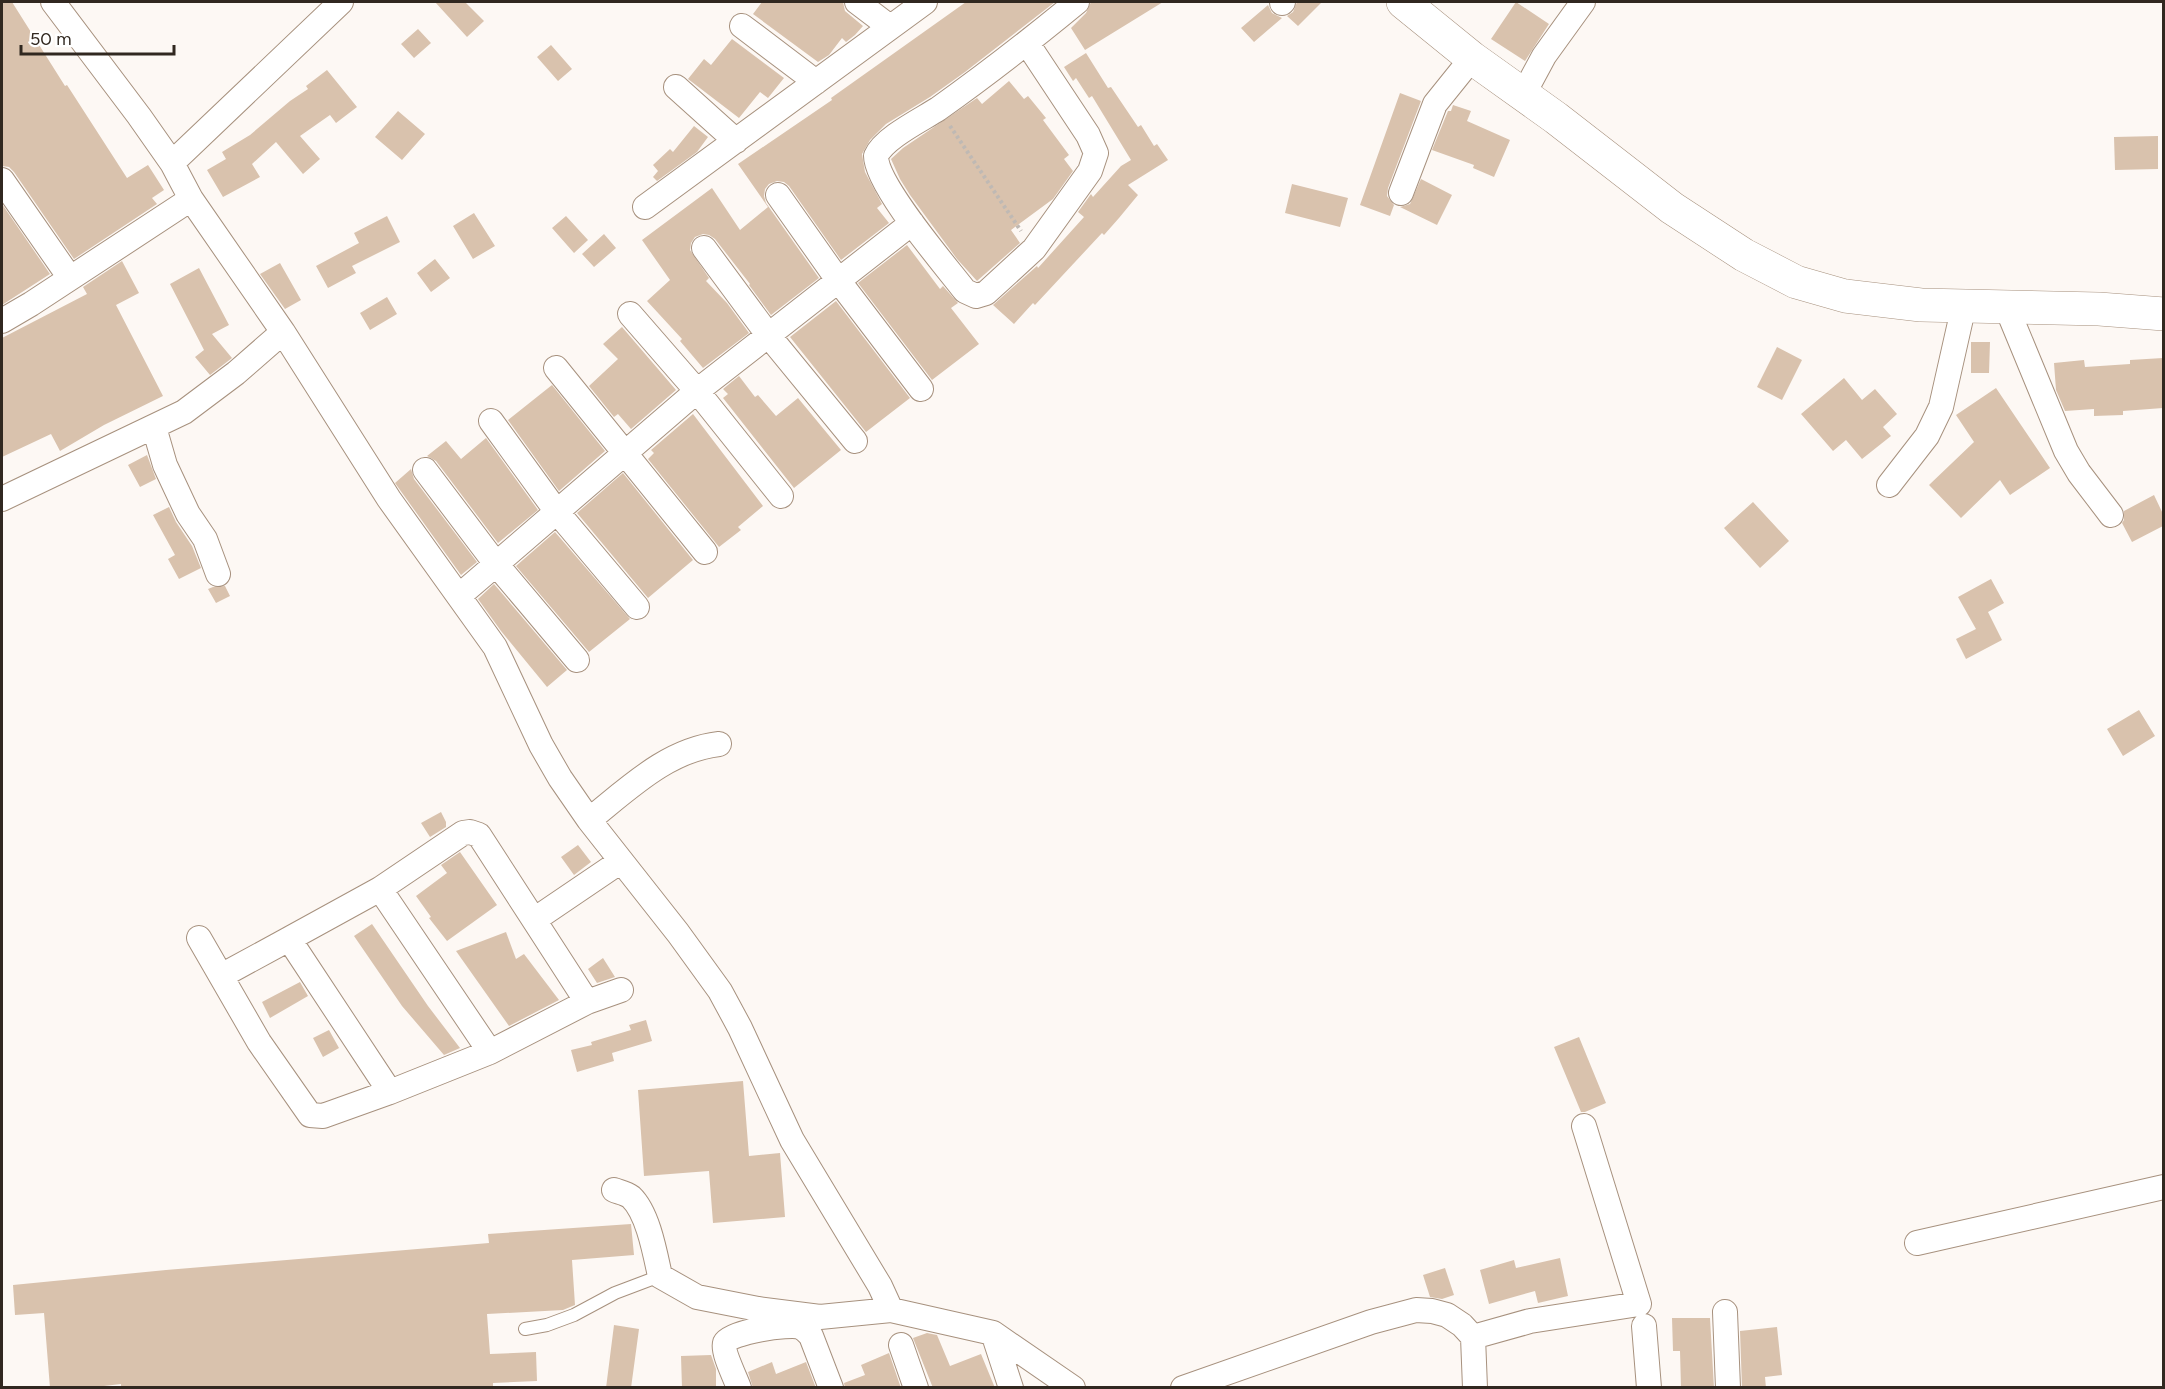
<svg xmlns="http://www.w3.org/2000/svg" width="2165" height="1389" font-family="Figtree,sans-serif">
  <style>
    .building { fill: #d9c2ad }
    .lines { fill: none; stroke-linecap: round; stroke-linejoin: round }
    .lane-casing { stroke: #a7917e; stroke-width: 14 }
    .street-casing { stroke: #a7917e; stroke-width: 26 }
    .secondary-casing { stroke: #a7917e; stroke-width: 34 }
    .path { stroke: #bfb9b4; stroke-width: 4; stroke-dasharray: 3 3; stroke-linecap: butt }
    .lane { stroke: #fff; stroke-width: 12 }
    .street { stroke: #fff; stroke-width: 24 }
    .secondary { stroke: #fff; stroke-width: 33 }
  </style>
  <rect width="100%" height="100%" fill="#fdf8f4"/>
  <path class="building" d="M2,2H12L65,86L67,85L127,178L148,165L164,190L152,198L157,204L74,259L14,172L9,167L2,166Z
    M435,2H465L484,21L467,37Z
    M762,2H843L845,11L863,26L855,35L846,42L842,38L829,55L818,62L753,14Z
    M966,2H1055L965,72L930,97L886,124L870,140L862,154L865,172L882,204L877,208L889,223L841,260L789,186L784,182L777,181L769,184L765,189L764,196L766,203L819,278L771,315L749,285L750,284L715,239L709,235L703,234L695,237L691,243L690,250L709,278L706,281L727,303L749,333L703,368L680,341L682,339L647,301L670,280L642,240L712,188L740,230L768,207L738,164L832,100L831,98Z
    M1091,2H1163L1085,50L1071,28L1086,13Z
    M1297,2H1322L1298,26L1287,16L1293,12Z
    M1516,2L1549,24L1525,61L1491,39Z
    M1268,5L1272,13L1282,18L1254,42L1241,28Z
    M418,29L431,43L414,58L401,44Z
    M732,39L784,78L768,98L760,92L739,118L688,79L704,59L711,65Z
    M551,45L572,69L558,81L537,57Z
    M1086,53L1108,88L1111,87L1138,127L1141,125L1154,146L1157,144L1168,160L1128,185L1138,195L1119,218L1104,235L1102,233L1035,305L1033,303L1014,324L993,305L1037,266L1038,268L1084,217L1078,212L1091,194L1093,197L1121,166L1131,160L1092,96L1089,98L1076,78L1073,81L1064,67Z
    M327,70L357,107L336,123L330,115L300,136L320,159L303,174L276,142L252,164L260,177L223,197L207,170L226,159L222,152L250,135L290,101L308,89L306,86Z
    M1009,81L1024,99L1028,96L1046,118L1043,120L1069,155L1064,159L1073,171L1053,199L1011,230L1020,243L977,281L957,259L910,195L900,179L891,159L903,148L977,98L982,104Z
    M1400,93L1421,101L1388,188L1387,196L1394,205L1390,216L1360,205Z
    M1453,105L1471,111L1467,121L1510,140L1494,177L1473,168L1474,165L1432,150L1448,111H1451Z
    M398,111L425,134L402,160L375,137Z
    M694,126L708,137L697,152L657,181L653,177L658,171L653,165L670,149L673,152Z
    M2158,136V169L2115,170L2114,137Z
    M1421,179L1452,195L1437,225L1400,207L1410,204Z
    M1292,184L1348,198L1340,227L1285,213Z
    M2,204L50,274L2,305Z
    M474,213L495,246L473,259L453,226Z
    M387,216L400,242L352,266L356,273L328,288L316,266L359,243L354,233Z
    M566,216L588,240L574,253L552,228Z
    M604,234L616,248L594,267L582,254Z
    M907,245L940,289L943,286L958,303L951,308L979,344L932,380L858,283Z
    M435,259L450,278L431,292L417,273Z
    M122,261L139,293L116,305L163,396L104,425L60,451L51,434L2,457V338L87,294L83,287Z
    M280,263L301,300L285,309L260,274Z
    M199,268L229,325L212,334L232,358L210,375L195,357L204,350L170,284Z
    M387,297L397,314L370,330L360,313Z
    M836,301L910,398L866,432L790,337Z
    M622,327L676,390L631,429L618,414L614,417L589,386L618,359L603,344Z
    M1971,342H1990L1989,373H1971Z
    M1777,347L1802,360L1782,400L1757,387Z
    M2163,358V408L2123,411V415L2094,416V409L2065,411L2056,390L2054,363L2084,360L2085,367L2130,364V360Z
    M739,376L755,397L758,395L776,416L798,398L841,450L794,488L723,398L728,394L723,389Z
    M1844,378L1862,400L1875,389L1897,414L1883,427L1891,436L1862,459L1846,440L1833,451L1801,414Z
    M552,385L605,451L559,491L508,420Z
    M1996,388L2050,468L2010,495L2000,480L1961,518L1929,485L1974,442L1956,415Z
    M693,414L763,506L738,527L741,530L719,547L648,459L654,453L651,450Z
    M486,438L538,510L498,543L436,461L427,456L446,441L461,459Z
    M147,455L156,479L140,487L128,465Z
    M411,469L414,479L477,562L461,575L395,483Z
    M623,473L693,560L648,598L577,513Z
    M2154,495L2163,514V526L2132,542L2122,523L2124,520V511Z
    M1753,502L1789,541L1760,568L1724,528Z
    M169,507L176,522L192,546L201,568L179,579L168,559L175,555L153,515Z
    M555,532L630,619L589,652L516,566Z
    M1991,579L2004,603L1988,612L2002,640L1966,659L1956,639L1976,629L1958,597Z
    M494,584L567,670L547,687L501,631L478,599Z
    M225,586L230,596L216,603L208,589L213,587Z
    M2139,710L2155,736L2123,756L2107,729Z
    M441,812L446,822V827L430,837L421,823Z
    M578,845L591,862L574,875L561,857Z
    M460,852L497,905L447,941L429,918L431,917L416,896L447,873L441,865Z
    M372,924L428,1006L460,1048L444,1055L402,1006L354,936Z
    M506,932L516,959L524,954L559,1000L509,1026L456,951Z
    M603,958L615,977L597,983L588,969Z
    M300,982L308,996L270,1018L262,1002Z
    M646,1020L652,1041L612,1053L614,1061L577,1072L571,1050L592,1045L591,1042L631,1030L629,1025Z
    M329,1030L339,1048L323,1057L313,1038Z
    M1579,1037L1606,1103L1585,1112H1581L1554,1047Z
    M743,1081L749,1156L780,1153L785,1217L713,1223L709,1171L644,1176L638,1090Z
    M631,1224L634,1255L572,1260L575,1305L563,1310L487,1314L490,1354L536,1352L537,1381L493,1383V1388H121V1384L87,1388H50L44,1313L15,1315L13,1285L166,1270L489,1243L488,1234Z
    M1560,1258L1568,1296L1538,1303L1535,1291L1489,1304L1480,1270L1514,1260L1516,1268Z
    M1445,1268L1454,1295L1442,1299L1430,1297L1423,1275Z
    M1672,1318H1710L1714,1388H1681L1680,1351H1673Z
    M614,1325L639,1329L631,1388H606Z
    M1777,1327L1782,1375L1765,1377L1766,1388H1742L1740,1331Z
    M927,1333L937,1335L950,1366L981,1354L995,1388H933L913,1338Z
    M889,1353L901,1388H845L844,1383L865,1375L861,1365Z
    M711,1355L716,1369V1388H682L681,1356Z
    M772,1362L776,1374L806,1362L816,1388H753L748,1372Z"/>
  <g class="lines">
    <g class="lane-casing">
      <path id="lane" d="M525,1329L547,1325L574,1315L615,1293L660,1276"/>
    </g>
    <g class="street-casing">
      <path id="street" d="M53,2L139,116L172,163L191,199L283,332L389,499L495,647L541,745L560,778L589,820L678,933L720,991L740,1028L792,1140L880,1286L891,1310L993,1333L1073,1388
        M857,2L890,27
        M1282,3L1283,2
        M742,26L816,82
        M1027,43L1088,135L1096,153L1090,171L1034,249L986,293L976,296L965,291C945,265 876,185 876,156C884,138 921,120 938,109C986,75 1032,39 1077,2
        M676,87L736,141
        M1523,95L1544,56L1583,2
        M172,163L341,2
        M2,180L70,278
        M1401,193L1435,104L1472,58
        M778,195L838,280L921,389
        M645,207L925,2
        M704,248L769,336L855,441
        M2006,306L2066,451L2079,473L2111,515
        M630,314L697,391L781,496
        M2,321L31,304L191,199
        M556,368L705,552
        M491,421L557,512L637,607
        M154,427L165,465L188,514L205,539L218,574
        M425,470L496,564L577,660
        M1889,485L1927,436L1941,407L1964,305
        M2,499L184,412L236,373L283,332
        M459,596L697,391L912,223
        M589,820C628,789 667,750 719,744
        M380,889L490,1052
        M534,920L479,835L470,832L463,833L380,889L289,939L390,1092L490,1052L587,1002L621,990
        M199,938L259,1042L310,1115L323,1116L390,1092
        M221,976L289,939
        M587,1002L534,920L621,861
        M614,1190C619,1192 626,1193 631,1197C648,1213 655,1253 660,1276L697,1297L758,1309L820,1317L891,1310
        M1917,1243L2164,1187
        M1725,1312L1728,1388
        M1644,1326L1649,1388
        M993,1333L1011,1388
        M1473,1337L1530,1321L1639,1304L1584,1126
        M901,1345L916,1388
        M739,1388C736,1379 722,1352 725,1343C730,1332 789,1323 800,1327C805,1329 808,1333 811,1336L831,1388
        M1183,1388L1371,1322L1416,1310L1432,1311L1447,1315L1462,1325L1473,1337L1475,1388"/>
    </g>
    <g class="secondary-casing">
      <path id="secondary" d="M1403,2L1472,58L1556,118L1672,208L1744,255L1796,282L1845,296L1921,305L2099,309L2164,314"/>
    </g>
    <path class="path" d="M950,126L1021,231"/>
    <use href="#lane" class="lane"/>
    <use href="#street" class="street"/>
    <use href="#secondary" class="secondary"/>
  </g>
  <rect width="2165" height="1389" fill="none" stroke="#312820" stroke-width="6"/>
  <path d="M21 45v9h153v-9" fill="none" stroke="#312820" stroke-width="3"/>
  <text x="30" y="45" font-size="18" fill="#312820" stroke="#ffffff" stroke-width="4.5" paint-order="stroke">50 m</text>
</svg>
